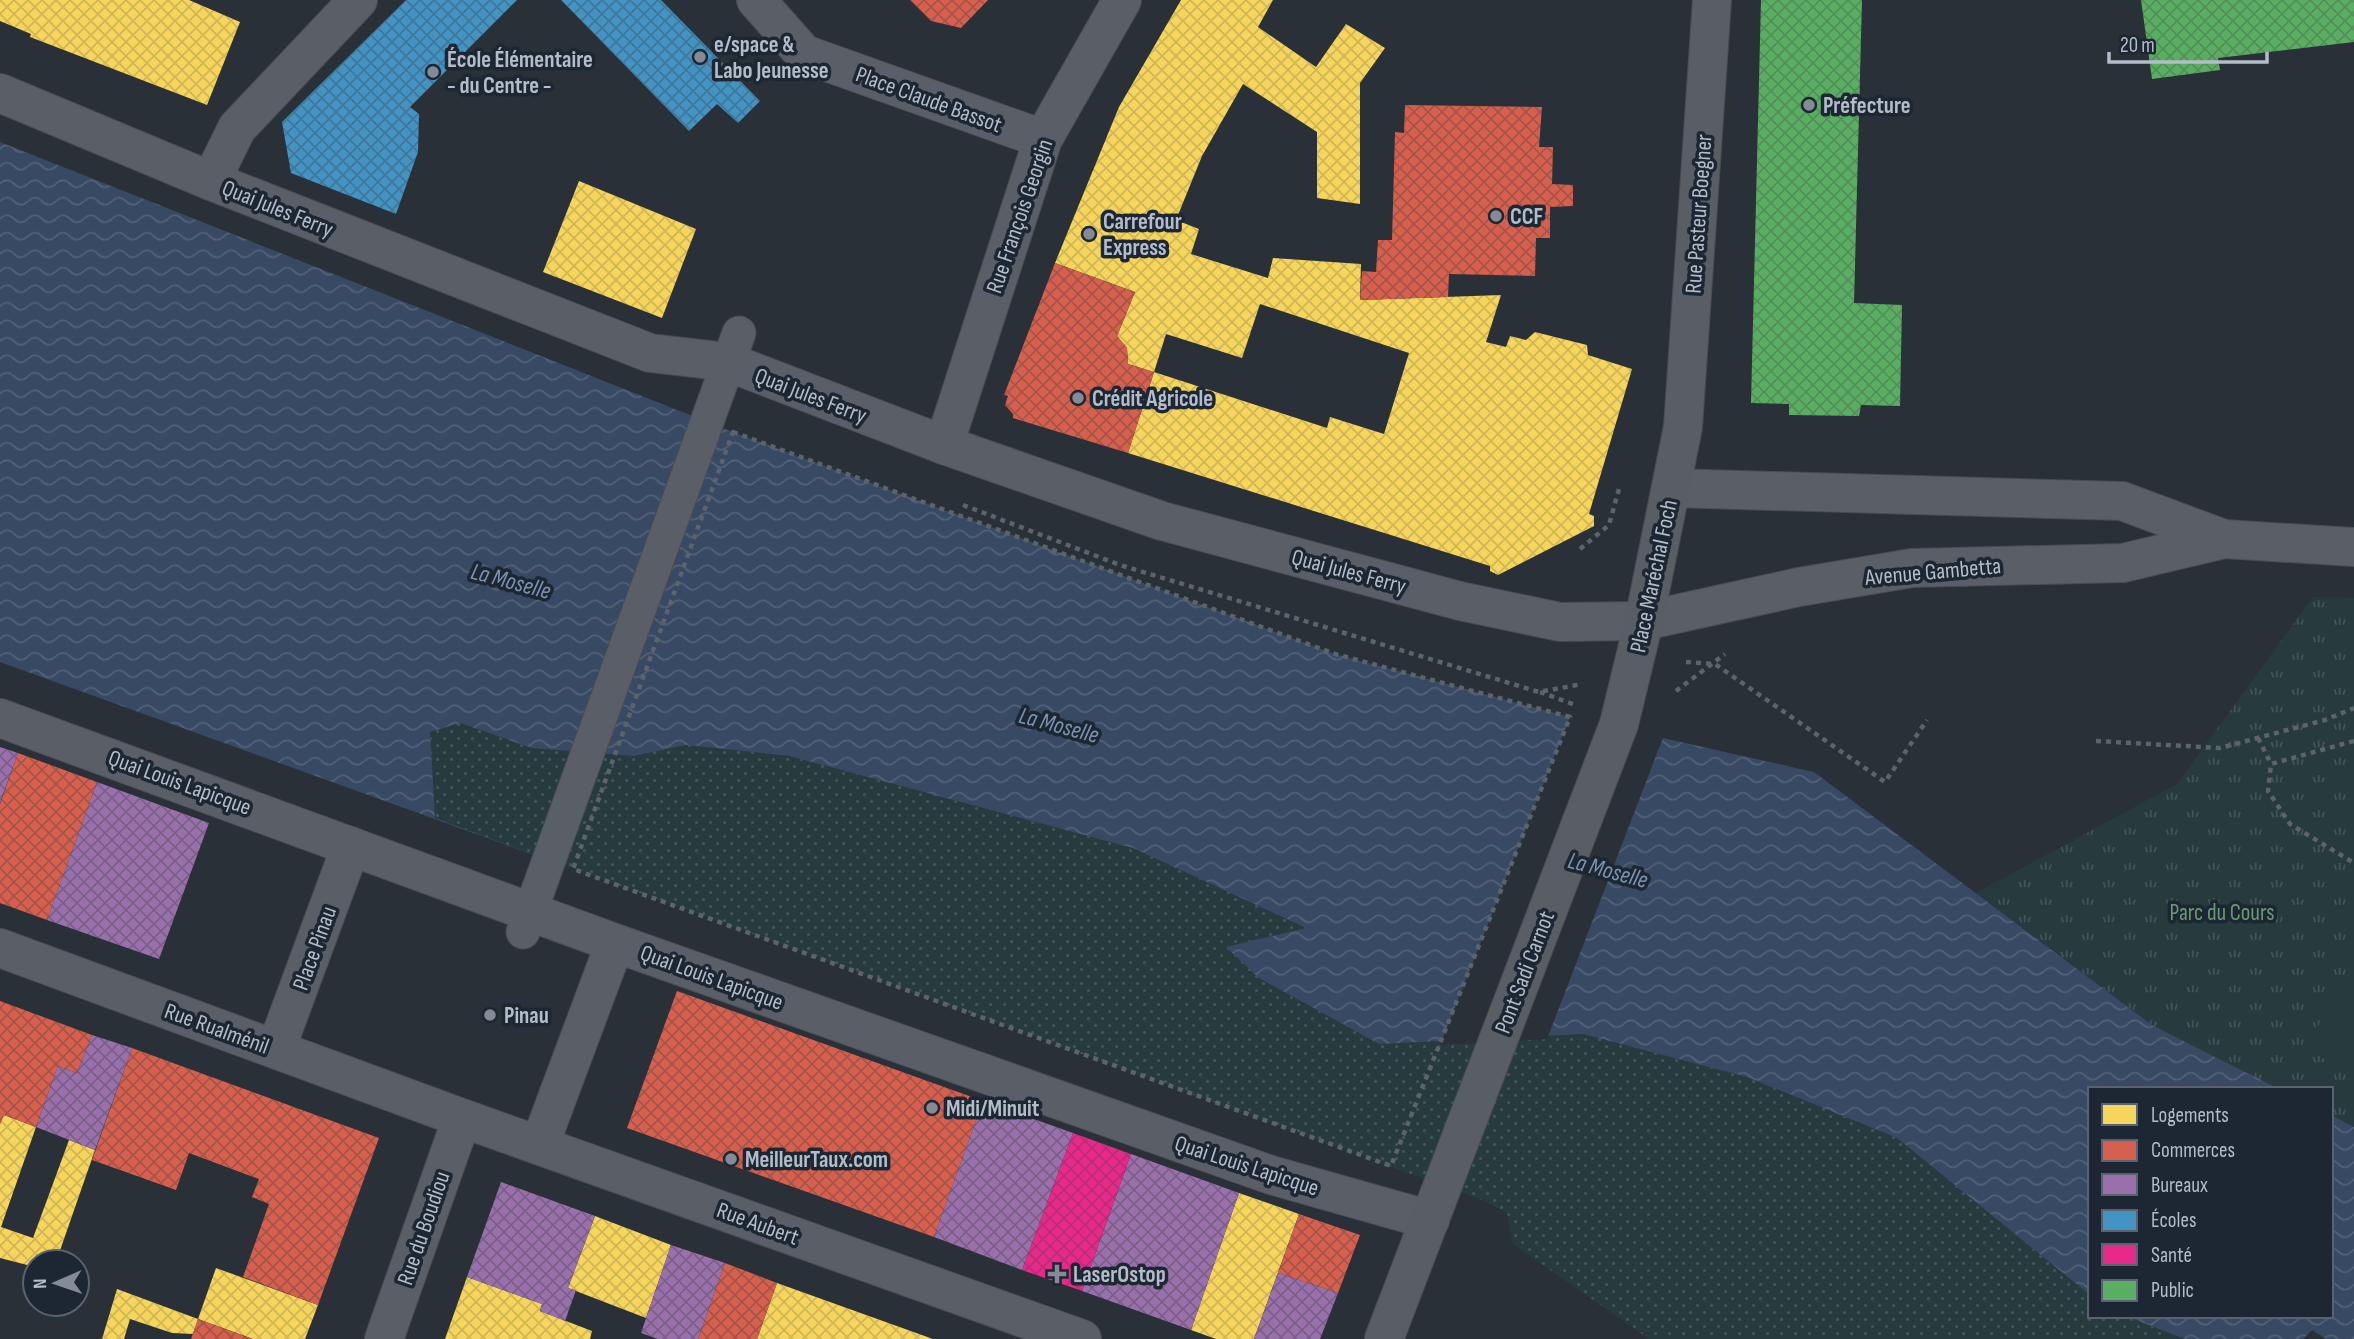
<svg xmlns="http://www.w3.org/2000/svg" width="2354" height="1339" font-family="'Sofia Sans Condensed',sans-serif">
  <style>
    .grass { fill: url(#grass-dots) }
    .park { fill: url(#park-tufts) }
    .garden { fill: #273a3e }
    .water { fill: url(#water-waves) }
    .pier { fill: #2a3038 }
    .homes { fill: url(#homes-cross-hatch) }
    .shops { fill: url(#shops-cross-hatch) }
    .offices { fill: url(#offices-cross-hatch) }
    .schools { fill: url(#schools-cross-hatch) }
    .health { fill: url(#health-cross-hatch) }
    .public { fill: url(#public-cross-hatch) }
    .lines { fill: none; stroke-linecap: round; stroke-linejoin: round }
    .pedestrian-casing { stroke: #484c53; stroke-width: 35 }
    .minor-casing { stroke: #484c53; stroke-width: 40 }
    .tertiary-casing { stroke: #484c53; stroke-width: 40 }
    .secondary-casing { stroke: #484c53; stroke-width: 40 }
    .path { stroke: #5d636a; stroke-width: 4.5; stroke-dasharray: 5 5; stroke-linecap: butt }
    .pedestrian { stroke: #5a5e66; stroke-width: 33 }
    .minor { stroke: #5a5e66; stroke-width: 38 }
    .tertiary { stroke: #5a5e66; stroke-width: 38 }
    .secondary { stroke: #595d64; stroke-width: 38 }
    .poi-dot { fill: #848b96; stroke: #1d2633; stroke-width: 2.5 }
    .labels { text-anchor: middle; stroke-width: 7; stroke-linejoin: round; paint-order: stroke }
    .poi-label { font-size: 23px; font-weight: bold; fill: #b4bcc9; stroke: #1d2633; text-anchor: start }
    .street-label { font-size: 23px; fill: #b4bcc9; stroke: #1d2633 }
    .park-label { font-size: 23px; fill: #6b9a76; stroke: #1d2633 }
    .water-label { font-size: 24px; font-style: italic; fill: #7c92b1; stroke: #1d2633 }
  </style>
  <defs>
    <pattern id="grass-dots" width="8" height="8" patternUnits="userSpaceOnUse" patternTransform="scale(1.75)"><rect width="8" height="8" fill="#273a3e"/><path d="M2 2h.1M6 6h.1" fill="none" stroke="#445559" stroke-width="1.8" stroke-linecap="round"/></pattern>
    <pattern id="park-tufts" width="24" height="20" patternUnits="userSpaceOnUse" patternTransform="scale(1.75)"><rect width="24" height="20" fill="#273a3e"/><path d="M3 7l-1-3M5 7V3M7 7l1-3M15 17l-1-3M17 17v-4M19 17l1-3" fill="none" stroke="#445559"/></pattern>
    <pattern id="water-waves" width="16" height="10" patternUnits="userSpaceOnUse" patternTransform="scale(1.75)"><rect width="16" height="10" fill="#384963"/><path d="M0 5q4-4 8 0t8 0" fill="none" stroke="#526178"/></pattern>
    <pattern id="homes-cross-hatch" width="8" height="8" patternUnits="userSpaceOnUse" patternTransform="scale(1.75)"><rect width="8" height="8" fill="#f6d55c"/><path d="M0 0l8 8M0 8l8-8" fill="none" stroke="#d0b656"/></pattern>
    <pattern id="shops-cross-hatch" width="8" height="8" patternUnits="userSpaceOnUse" patternTransform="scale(1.75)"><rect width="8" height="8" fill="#d6604d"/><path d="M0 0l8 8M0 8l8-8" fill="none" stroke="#a65448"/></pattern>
    <pattern id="offices-cross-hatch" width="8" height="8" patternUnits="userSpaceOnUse" patternTransform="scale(1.75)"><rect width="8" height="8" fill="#9970ab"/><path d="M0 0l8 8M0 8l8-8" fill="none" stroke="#7b5f8a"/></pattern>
    <pattern id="schools-cross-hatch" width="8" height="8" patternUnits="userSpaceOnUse" patternTransform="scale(1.75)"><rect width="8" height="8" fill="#4393c3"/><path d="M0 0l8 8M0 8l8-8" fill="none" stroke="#3f789a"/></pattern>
    <pattern id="health-cross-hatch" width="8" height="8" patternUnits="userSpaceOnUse" patternTransform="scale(1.75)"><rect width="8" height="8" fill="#e7298a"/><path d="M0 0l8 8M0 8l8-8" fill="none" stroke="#bb2d76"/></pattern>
    <pattern id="public-cross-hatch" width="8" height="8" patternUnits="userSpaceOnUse" patternTransform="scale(1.75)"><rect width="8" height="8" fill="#5aae61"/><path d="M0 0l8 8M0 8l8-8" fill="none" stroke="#519058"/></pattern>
  </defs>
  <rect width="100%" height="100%" fill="#2a3038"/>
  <path class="grass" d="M460,723L532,748L634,756L686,745L789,756L1134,848L1308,928L1227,947L1379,1044L1583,1034L1747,1077L1897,1138L2090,1295V1316H2126L2185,1339H1649L1513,1244L1507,1213L1485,1201L434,818L430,732Z"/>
  <path class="park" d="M2313,597L2354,598V1127L2331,1115V1089H2279L2152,1025L1976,893L2177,784Z"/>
  <path class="garden" d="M2354,969V1078L2305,1047Z"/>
  <path class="water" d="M0,142L733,432L1335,654L1570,717L1814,772L2152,1025L2279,1089H2090V1295L1897,1138L1747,1077L1583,1034L1379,1044L1259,978L1226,947L1306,928L1133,848L789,756L686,745L634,756L532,748L460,723L430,732L435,818L573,869L0,662Z
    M2331,1115L2354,1127V1339H2326L2312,1330L2303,1339H2185L2126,1316H2331Z"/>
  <path class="pier" d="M1576,715L1664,735L1547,1039L1440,1045L1570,717Z"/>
  <path class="homes" d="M0,0H189L240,22L207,105L30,37L31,34L0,21Z
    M1181,0H1273L1258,27L1316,67L1346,24L1385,48L1360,83V204L1317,198V132L1243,84L1202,156L1176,220L1199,229L1191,254L1268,278L1273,258L1361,264L1360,300L1501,295L1486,342L1506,347L1510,336L1526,340L1535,332L1587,345L1588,355L1632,369L1589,514L1594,516V526L1498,575L1490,571V566L1128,453L1154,372L1327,428L1330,417L1384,434L1409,353L1260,304L1242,358L1166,334L1154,372L1128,364L1127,348L1117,336L1135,292L1055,263L1119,107Z
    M579,181L696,229L662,318L543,272Z
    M4,1115L36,1127L1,1227L33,1238L69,1140L95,1150L56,1262H35V1267L0,1258V1121Z
    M1239,1193L1299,1214L1254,1339H1216L1191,1330Z
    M595,1216L671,1245L646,1318L568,1288Z
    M216,1268L318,1305L305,1339H253L198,1319Z
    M467,1277L542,1304L540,1311L592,1331L590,1339H445Z
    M777,1283L933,1339H757Z
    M117,1289L198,1319L193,1334L172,1333L130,1319L124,1339H102Z"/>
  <path class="shops" d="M910,0H988L961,28L931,21Z
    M1405,105L1542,107L1539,147H1553L1552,184L1573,185V206L1550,207V238H1536L1535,276L1449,274L1448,297L1360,300L1362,271L1376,272L1378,240H1392L1395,132L1404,133Z
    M1055,263L1135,292L1117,336L1127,348L1128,364L1154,372L1128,453L1013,418V414L1005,405L1008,396L1004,395Z
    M18,753L97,782L47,920L0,903V804Z
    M677,991L983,1101L934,1237L627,1128Z
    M0,1001L92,1035L77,1073L58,1066L36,1127L4,1115L0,1125Z
    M132,1048L379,1138L318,1305L243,1277L269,1204L252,1197L259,1179L189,1153L176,1190L92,1160Z
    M1299,1214L1360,1235L1338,1293L1278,1273Z
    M725,1263L777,1283L757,1339H698Z
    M198,1319L252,1339H191Z"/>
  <path class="offices" d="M0,747L18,753L0,803Z
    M97,782L209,823L159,959L47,920Z
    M92,1035L132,1048L95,1150L36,1127L58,1066L77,1073Z
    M983,1101L1073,1133L1022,1270L934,1237Z
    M1131,1154L1239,1193L1191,1330L1082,1291Z
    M501,1182L595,1216L568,1288L576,1290L565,1321L540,1311L542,1304L467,1277Z
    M671,1245L725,1263L698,1339H658L641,1333Z
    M1278,1273L1338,1293L1320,1339H1254Z"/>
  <path class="schools" d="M406,0H517L410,107L419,114L418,152L396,214L291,173L282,122Z
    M561,0H661L760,101L738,123L717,104L689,131Z"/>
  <path class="health" d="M1073,1133L1131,1154L1082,1291L1022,1270Z"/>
  <path class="public" d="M1761,0H1862L1854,303L1902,305L1900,406L1861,405L1859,416L1789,415V404L1751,403Z
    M2141,0H2354V42L2218,58L2220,70L2152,79Z"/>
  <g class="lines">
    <g class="pedestrian-casing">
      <path id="pedestrian" d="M523,932L739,333"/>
    </g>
    <g class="minor-casing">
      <path id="minor" d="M756,0L804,54L1043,139
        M211,181L237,128L358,0
        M944,445L1043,139L1122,0
        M0,718L615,943L1271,1175L1430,1220
        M0,948L462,1118L1082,1339
        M276,1049L351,846
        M540,1144L615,943
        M384,1339L462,1118"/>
    </g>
    <g class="tertiary-casing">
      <path id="tertiary" d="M0,93L211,181L650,353L728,362L944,445L1162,521L1460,601L1560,622L1644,621L1799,587L1912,568L2123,563L2224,539L2354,547
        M1671,488L2122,501L2224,539"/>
    </g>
    <g class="secondary-casing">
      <path id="secondary" d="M1384,1339L1619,724L1644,621L1683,427L1712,0"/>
    </g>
    <path class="path" d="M733,432L1335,654L1570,717L1391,1166L573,869Z
      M963,505L1120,565L1539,692L1582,684
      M1580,549L1609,525L1620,485
      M1686,662L1715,664L1885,782L1927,720
      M1676,691L1725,654
      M1540,692L1575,705
      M2258,738L2271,764
      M2096,741L2220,748L2325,720L2354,708
      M2354,741L2271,764L2268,791L2290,824L2354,863"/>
    <use href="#pedestrian" class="pedestrian"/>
    <use href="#minor" class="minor"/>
    <use href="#tertiary" class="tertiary"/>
    <use href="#secondary" class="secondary"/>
  </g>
  <g class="poi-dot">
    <circle cx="700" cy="57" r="7"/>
    <circle cx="433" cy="72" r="7"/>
    <circle cx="1809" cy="105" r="7"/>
    <circle cx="1496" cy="216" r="7"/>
    <circle cx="1089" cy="234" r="7"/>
    <circle cx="1078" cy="398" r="7"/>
    <circle cx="490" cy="1015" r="7"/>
    <circle cx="932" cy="1108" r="7"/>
    <circle cx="731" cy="1159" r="7"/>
    <path d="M1053.5 1263.5h7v7h7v7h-7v7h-7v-7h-7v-7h7z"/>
  </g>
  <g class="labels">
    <g class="poi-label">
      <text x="714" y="52">e/space &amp;<tspan x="714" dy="26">Labo Jeunesse</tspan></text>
      <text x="447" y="67">École Élémentaire<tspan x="447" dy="26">- du Centre -</tspan></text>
      <text x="1823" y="113">Préfecture</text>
      <text x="1510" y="224">CCF</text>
      <text x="1103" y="229">Carrefour<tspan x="1103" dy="26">Express</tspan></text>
      <text x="1092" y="406">Crédit Agricole</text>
      <text x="504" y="1023">Pinau</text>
      <text x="946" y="1116">Midi/Minuit</text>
      <text x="745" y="1167">MeilleurTaux.com</text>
      <text x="1073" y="1282">LaserOstop</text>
    </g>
    <g class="street-label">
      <text transform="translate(929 99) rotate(20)" y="8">Place Claude Bassot</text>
      <text transform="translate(278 208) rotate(22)" y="8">Quai Jules Ferry</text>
      <text transform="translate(1698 214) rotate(-86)" y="8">Rue Pasteur Boegner</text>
      <text transform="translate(1019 216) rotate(-71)" y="8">Rue François Georgin</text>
      <text transform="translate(811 395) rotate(21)" y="8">Quai Jules Ferry</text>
      <text transform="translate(1349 571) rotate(15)" y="8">Quai Jules Ferry</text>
      <text transform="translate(1933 571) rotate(-5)" y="8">Avenue Gambetta</text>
      <text transform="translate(1653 576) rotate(-78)" y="8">Place Maréchal Foch</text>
      <text transform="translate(180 782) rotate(20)" y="8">Quai Louis Lapicque</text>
      <text transform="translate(314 948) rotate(-70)" y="8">Place Pinau</text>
      <text transform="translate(1524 972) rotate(-69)" y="8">Pont Sadi Carnot</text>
      <text transform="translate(712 977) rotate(20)" y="8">Quai Louis Lapicque</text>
      <text transform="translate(217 1028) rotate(20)" y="8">Rue Rualménil</text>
      <text transform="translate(1247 1165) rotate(18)" y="8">Quai Louis Lapicque</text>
      <text transform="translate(758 1223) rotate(20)" y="8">Rue Aubert</text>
      <text transform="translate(423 1228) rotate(-71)" y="8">Rue du Boudiou</text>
    </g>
    <g class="park-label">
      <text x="2222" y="920">Parc du Cours</text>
    </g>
    <g class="water-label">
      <text transform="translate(511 581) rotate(15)" y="8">La Moselle</text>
      <text transform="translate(1059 725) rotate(15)" y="8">La Moselle</text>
      <text transform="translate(1608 870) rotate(15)" y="8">La Moselle</text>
    </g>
  </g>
  <rect x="2088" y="1087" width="245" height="231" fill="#1d2633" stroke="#59626f" stroke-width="2"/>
  <rect x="2102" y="1104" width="35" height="21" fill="#f6d55c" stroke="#59626f" stroke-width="2"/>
  <text x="2151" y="1122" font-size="21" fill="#b4bcc9">Logements</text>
  <rect x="2102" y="1140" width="35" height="21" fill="#d6604d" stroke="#59626f" stroke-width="2"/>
  <text x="2151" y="1157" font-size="21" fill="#b4bcc9">Commerces</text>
  <rect x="2102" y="1174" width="35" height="21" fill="#9970ab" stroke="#59626f" stroke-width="2"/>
  <text x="2151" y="1192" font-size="21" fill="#b4bcc9">Bureaux</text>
  <rect x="2102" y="1210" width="35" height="21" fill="#4393c3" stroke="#59626f" stroke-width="2"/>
  <text x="2151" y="1227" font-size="21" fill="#b4bcc9">Écoles</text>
  <rect x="2102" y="1244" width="35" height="21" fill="#e7298a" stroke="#59626f" stroke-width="2"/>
  <text x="2151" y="1262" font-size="21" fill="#b4bcc9">Santé</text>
  <rect x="2102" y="1280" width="35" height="21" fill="#5aae61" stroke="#59626f" stroke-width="2"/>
  <text x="2151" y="1297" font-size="21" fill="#b4bcc9">Public</text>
  <g transform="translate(56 1283) rotate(268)"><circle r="33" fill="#1d2633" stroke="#59626f" stroke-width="2"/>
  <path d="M0-5L12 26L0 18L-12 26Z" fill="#848b96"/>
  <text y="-10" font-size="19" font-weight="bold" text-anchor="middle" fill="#b4bcc9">N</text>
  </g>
  <path d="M2109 52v10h158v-10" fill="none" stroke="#b4bcc9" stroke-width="3.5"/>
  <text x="2120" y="52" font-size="21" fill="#b4bcc9" stroke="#1d2633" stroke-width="5" paint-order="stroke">20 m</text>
</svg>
